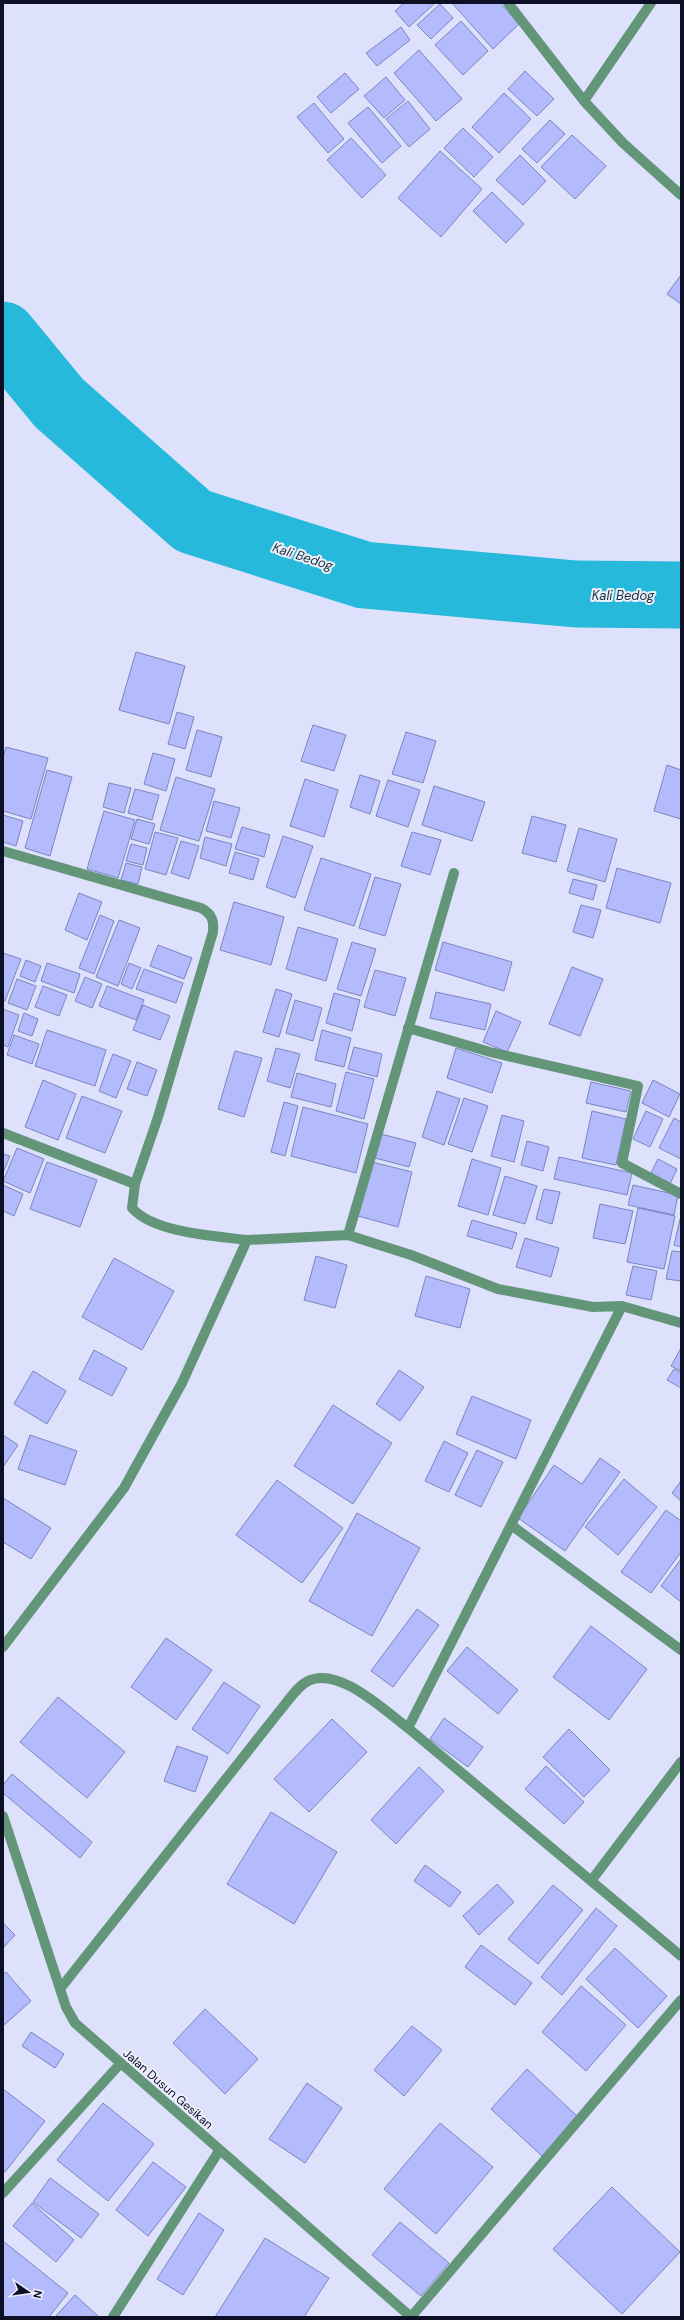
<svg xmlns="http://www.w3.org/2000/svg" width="684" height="2320" font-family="'DM Sans',sans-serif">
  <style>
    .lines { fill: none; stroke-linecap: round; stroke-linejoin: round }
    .river { stroke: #27b9db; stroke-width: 67 }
    .building { fill: #b3bbfc; stroke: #7d84c0 }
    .service { stroke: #639579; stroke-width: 10 }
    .minor { stroke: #639579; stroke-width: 10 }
    .labels { text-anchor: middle; stroke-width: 4; stroke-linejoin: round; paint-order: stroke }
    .street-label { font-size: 12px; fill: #0d0f25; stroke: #edeffd }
    .water-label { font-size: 13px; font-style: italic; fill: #16323a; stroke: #edeffd }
  </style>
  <rect width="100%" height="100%" fill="#dde1fc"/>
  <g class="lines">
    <path class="river" d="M3,335L59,403L193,521L364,575L576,594L681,595"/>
  </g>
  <path class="building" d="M404,3H433L434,4L409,27L395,11Z
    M452,3H500L519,24L493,49Z
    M440,4L453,18L431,39L417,25Z
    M461,21L488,51L463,75L435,45Z
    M401,27L410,40L377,66L366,53Z
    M419,50L462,99L436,121L394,73Z
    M525,71L554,99L537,116L508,89Z
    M345,73L359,89L331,113L317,97Z
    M386,77L405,100L384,118L364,96Z
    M504,93L531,119L499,153L472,127Z
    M408,101L430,129L409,147L386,119Z
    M314,103L344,139L328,153L297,117Z
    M368,107L401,146L382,163L348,123Z
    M550,120L565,134L537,163L522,149Z
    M463,128L493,157L474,177L444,148Z
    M572,135L606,166L575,199L541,167Z
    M351,138L386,175L362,198L327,160Z
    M440,151L482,189L441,237L398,198Z
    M520,155L546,181L523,205L496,180Z
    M492,192L524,224L506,243L473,211Z
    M681,275V304L667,294Z
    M136,652L185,666L169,724L119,710Z
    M177,712L194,717L185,749L168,744Z
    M313,725L346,735L334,771L301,761Z
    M197,730L222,737L211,777L186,770Z
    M406,732L436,741L423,783L392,774Z
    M6,747L48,758L31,819L3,811V758Z
    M153,753L175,759L166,791L144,784Z
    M667,765L681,770V819L654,811Z
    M47,770L72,777L50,856L25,848Z
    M360,775L380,781L370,814L350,807Z
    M176,777L215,789L199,841L160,830Z
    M305,779L338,790L324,837L290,826Z
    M388,780L420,790L408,827L376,816Z
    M109,783L131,788L124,813L103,807Z
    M434,786L485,802L472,841L422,825Z
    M135,789L159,795L152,820L128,813Z
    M214,801L240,808L231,838L206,831Z
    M104,811L135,820L118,878L87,869Z
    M3,815L23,821L16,846L3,842Z
    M532,816L566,825L556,862L522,853Z
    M137,819L155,824L149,844L131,839Z
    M242,827L270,835L264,857L235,849Z
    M579,828L617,839L605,882L567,871Z
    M155,832L178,838L166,875L145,869Z
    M412,832L441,840L430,875L401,866Z
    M283,836L313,846L295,898L266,887Z
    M205,837L232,844L226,866L200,858Z
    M181,841L199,846L189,879L171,873Z
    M131,844L147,848L143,865L126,861Z
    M235,852L259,859L253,880L229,873Z
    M321,858L371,874L354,926L304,910Z
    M126,863L142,867L138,884L121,880Z
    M617,868L671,883L660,923L606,908Z
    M375,877L401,884L385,936L359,928Z
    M573,879L597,885L593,900L569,893Z
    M79,893L102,902L87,940L65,930Z
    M234,902L284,917L271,965L220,950Z
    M581,905L601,910L593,938L573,932Z
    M100,915L114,921L94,974L79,968Z
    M119,920L140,928L118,986L96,977Z
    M298,927L338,939L326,981L286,969Z
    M352,942L376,949L361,996L337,989Z
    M443,942L512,962L504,991L435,970Z
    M158,945L192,958L184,979L150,966Z
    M3,953L21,959L5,1001H3Z
    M26,960L41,966L35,982L20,976Z
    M47,963L80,974L74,993L41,981Z
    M129,963L141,968L132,989L121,984Z
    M572,967L603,979L580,1036L549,1024Z
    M144,969L183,983L176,1003L136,989Z
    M375,970L406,978L395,1016L364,1007Z
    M85,977L102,984L92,1008L75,1001Z
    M17,979L36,986L27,1010L8,1003Z
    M43,986L67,995L59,1016L35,1007Z
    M107,986L144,1000L136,1020L99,1006Z
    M276,989L292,994L279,1037L263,1032Z
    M436,992L491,1004L485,1030L430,1018Z
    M334,993L360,1000L352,1031L326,1023Z
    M295,1000L322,1008L313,1041L286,1033Z
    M143,1005L170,1016L160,1040L133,1030Z
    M3,1009L19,1015L8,1047L3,1045Z
    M496,1011L521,1022L507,1052L483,1042Z
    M24,1013L38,1019L32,1036L18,1031Z
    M47,1030L106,1050L95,1086L35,1066Z
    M322,1030L351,1038L344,1067L315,1060Z
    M14,1035L39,1044L32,1064L7,1055Z
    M354,1047L382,1054L377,1077L348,1069Z
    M276,1048L300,1054L290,1088L267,1081Z
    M456,1048L502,1063L492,1093L447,1078Z
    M235,1051L262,1058L244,1117L218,1109Z
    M113,1054L131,1061L116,1098L99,1091Z
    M137,1062L157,1070L147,1096L127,1089Z
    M346,1072L374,1079L364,1119L336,1111Z
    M297,1073L336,1084L331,1107L291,1097Z
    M43,1080L76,1094L58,1140L25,1127Z
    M653,1080L680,1094L669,1117L642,1103Z
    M591,1082L631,1091L626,1112L586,1103Z
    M437,1091L460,1099L444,1145L422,1137Z
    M82,1096L122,1111L105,1153L66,1138Z
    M464,1098L488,1106L472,1152L448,1144Z
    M284,1102L298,1106L285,1156L271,1152Z
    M303,1107L368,1124L356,1173L291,1156Z
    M592,1111L626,1119L616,1165L582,1158Z
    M646,1111L663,1119L650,1147L633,1139Z
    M502,1115L524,1121L514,1162L491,1156Z
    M674,1118L681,1122V1159L659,1148Z
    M381,1134L416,1143L409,1167L375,1158Z
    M527,1141L549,1147L543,1171L521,1165Z
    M17,1148L44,1159L30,1193L3,1181Z
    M3,1154L10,1156L3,1173Z
    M559,1157L632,1173L627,1195L554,1179Z
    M472,1159L501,1168L488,1215L458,1206Z
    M658,1159L677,1169L670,1184L650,1175Z
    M47,1162L97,1180L80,1227L30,1209Z
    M372,1162L412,1172L398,1227L358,1216Z
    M505,1176L537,1186L525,1224L493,1215Z
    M3,1185L23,1194L14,1216L3,1211Z
    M633,1185L678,1195L674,1215L628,1205Z
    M544,1189L560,1192L552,1224L536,1219Z
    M600,1204L633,1211L625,1244L593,1238Z
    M638,1208L675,1216L664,1269L627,1262Z
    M680,1219H681V1247L674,1245Z
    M472,1220L517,1233L512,1249L467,1236Z
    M525,1238L559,1248L551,1277L516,1267Z
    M672,1251L681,1252V1281L666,1279Z
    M316,1256L347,1265L335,1308L304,1300Z
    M114,1258L174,1291L142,1350L82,1317Z
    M633,1266L657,1271L651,1300L626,1295Z
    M426,1276L470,1289L460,1328L415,1316Z
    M681,1348V1371L671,1366Z
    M94,1350L127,1368L112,1396L79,1379Z
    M674,1369L681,1373V1388L667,1380Z
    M399,1370L424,1387L400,1421L376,1404Z
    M33,1371L66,1391L47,1424L14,1404Z
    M472,1396L531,1420L516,1459L456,1434Z
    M333,1405L392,1443L353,1504L294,1466Z
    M3,1435L18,1445L3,1467Z
    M30,1435L77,1451L65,1485L18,1469Z
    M444,1441L468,1453L449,1492L425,1481Z
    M477,1450L503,1462L481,1507L455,1495Z
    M600,1458L620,1472L565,1551L518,1518L554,1465L582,1484Z
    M624,1479L657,1507L618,1555L585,1527Z
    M277,1480L343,1528L302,1583L236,1535Z
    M681,1481V1501L672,1493Z
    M3,1498L51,1528L31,1559L3,1542Z
    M666,1510L681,1521V1552L651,1593L621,1572Z
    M357,1513L420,1548L372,1636L309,1601Z
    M681,1559V1602L661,1586Z
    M417,1609L439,1625L393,1687L371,1671Z
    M591,1626L647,1669L609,1720L553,1677Z
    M166,1638L212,1670L176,1720L131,1687Z
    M467,1647L518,1690L498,1714L447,1671Z
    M224,1682L260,1706L228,1754L192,1729Z
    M58,1697L125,1752L87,1798L20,1742Z
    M444,1718L483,1747L468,1767L430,1739Z
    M332,1719L367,1752L309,1812L274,1779Z
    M569,1729L610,1770L584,1797L543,1757Z
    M177,1746L208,1757L195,1792L164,1781Z
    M546,1766L584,1802L564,1824L525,1789Z
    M419,1767L444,1791L396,1844L371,1820Z
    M12,1774L92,1842L80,1858L3,1793V1785Z
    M271,1812L337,1852L294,1924L227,1884Z
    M425,1865L461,1892L450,1907L414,1881Z
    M497,1884L514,1902L479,1935L463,1916Z
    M553,1885L583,1910L538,1964L508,1939Z
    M596,1908L617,1926L562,1995L541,1977Z
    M3,1923L15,1935L3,1948Z
    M481,1945L532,1983L515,2005L465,1967Z
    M615,1948L667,1996L638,2028L586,1979Z
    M6,1972L31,2001L3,2026V1975Z
    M581,1986L626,2025L586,2071L542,2032Z
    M205,2009L258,2059L225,2094L173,2043Z
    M412,2026L442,2050L404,2096L374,2070Z
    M31,2032L64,2054L55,2068L22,2046Z
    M527,2069L578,2117L542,2156L491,2109Z
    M307,2083L342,2108L305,2163L269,2139Z
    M3,2089L45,2121L5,2172L3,2171Z
    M103,2103L154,2144L108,2201L57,2160Z
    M440,2123L493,2167L436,2234L384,2189Z
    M153,2162L186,2187L148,2236L116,2210Z
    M50,2178L99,2214L81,2238L33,2202Z
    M612,2187L680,2252L622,2314L553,2249Z
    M32,2203L74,2240L56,2262L13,2226Z
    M199,2213L224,2230L183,2295L157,2279Z
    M400,2222L449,2263L421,2296L372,2255Z
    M265,2238L329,2278L304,2317H215Z
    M3,2241L68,2293L49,2317H3Z
    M75,2295L99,2317H55Z"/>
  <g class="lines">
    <path class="service" d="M408,1028L490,1052L638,1086L622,1163L681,1194"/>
    <path class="minor" d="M508,3L584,101L623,143L681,195
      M584,101L651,3
      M3,851L201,908C212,914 214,920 213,932L158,1117L135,1184L3,1133
      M135,1184L132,1208C154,1233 215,1236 247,1240
      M348,1235L454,873
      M511,1525L681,1650
      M3,1647L124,1488L182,1383L247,1240L348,1235L411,1255L498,1289L593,1307L622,1306
      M408,1728L681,1956
      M3,1816L66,2007L75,2023L411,2317
      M591,1881L681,1762
      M60,1989L278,1713C287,1703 296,1687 308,1681C339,1666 385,1711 408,1728L622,1306L681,1323
      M3,2193L120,2064
      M113,2317L219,2151
      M411,2317L681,2000"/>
  </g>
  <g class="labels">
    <g class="street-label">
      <text transform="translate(168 2089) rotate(41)" y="4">Jalan Dusun Gesikan</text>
    </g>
    <g class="water-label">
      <text transform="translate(303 556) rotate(18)" y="5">Kali Bedog</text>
      <text x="623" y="600">Kali Bedog</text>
    </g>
  </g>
  <rect width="684" height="2320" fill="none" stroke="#0d0f25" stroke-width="8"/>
  <g transform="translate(28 2292) rotate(103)" stroke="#edeffd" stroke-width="3" paint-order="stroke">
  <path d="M0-3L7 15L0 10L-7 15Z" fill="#0d0f25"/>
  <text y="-6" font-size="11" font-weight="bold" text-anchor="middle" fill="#0d0f25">N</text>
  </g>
</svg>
